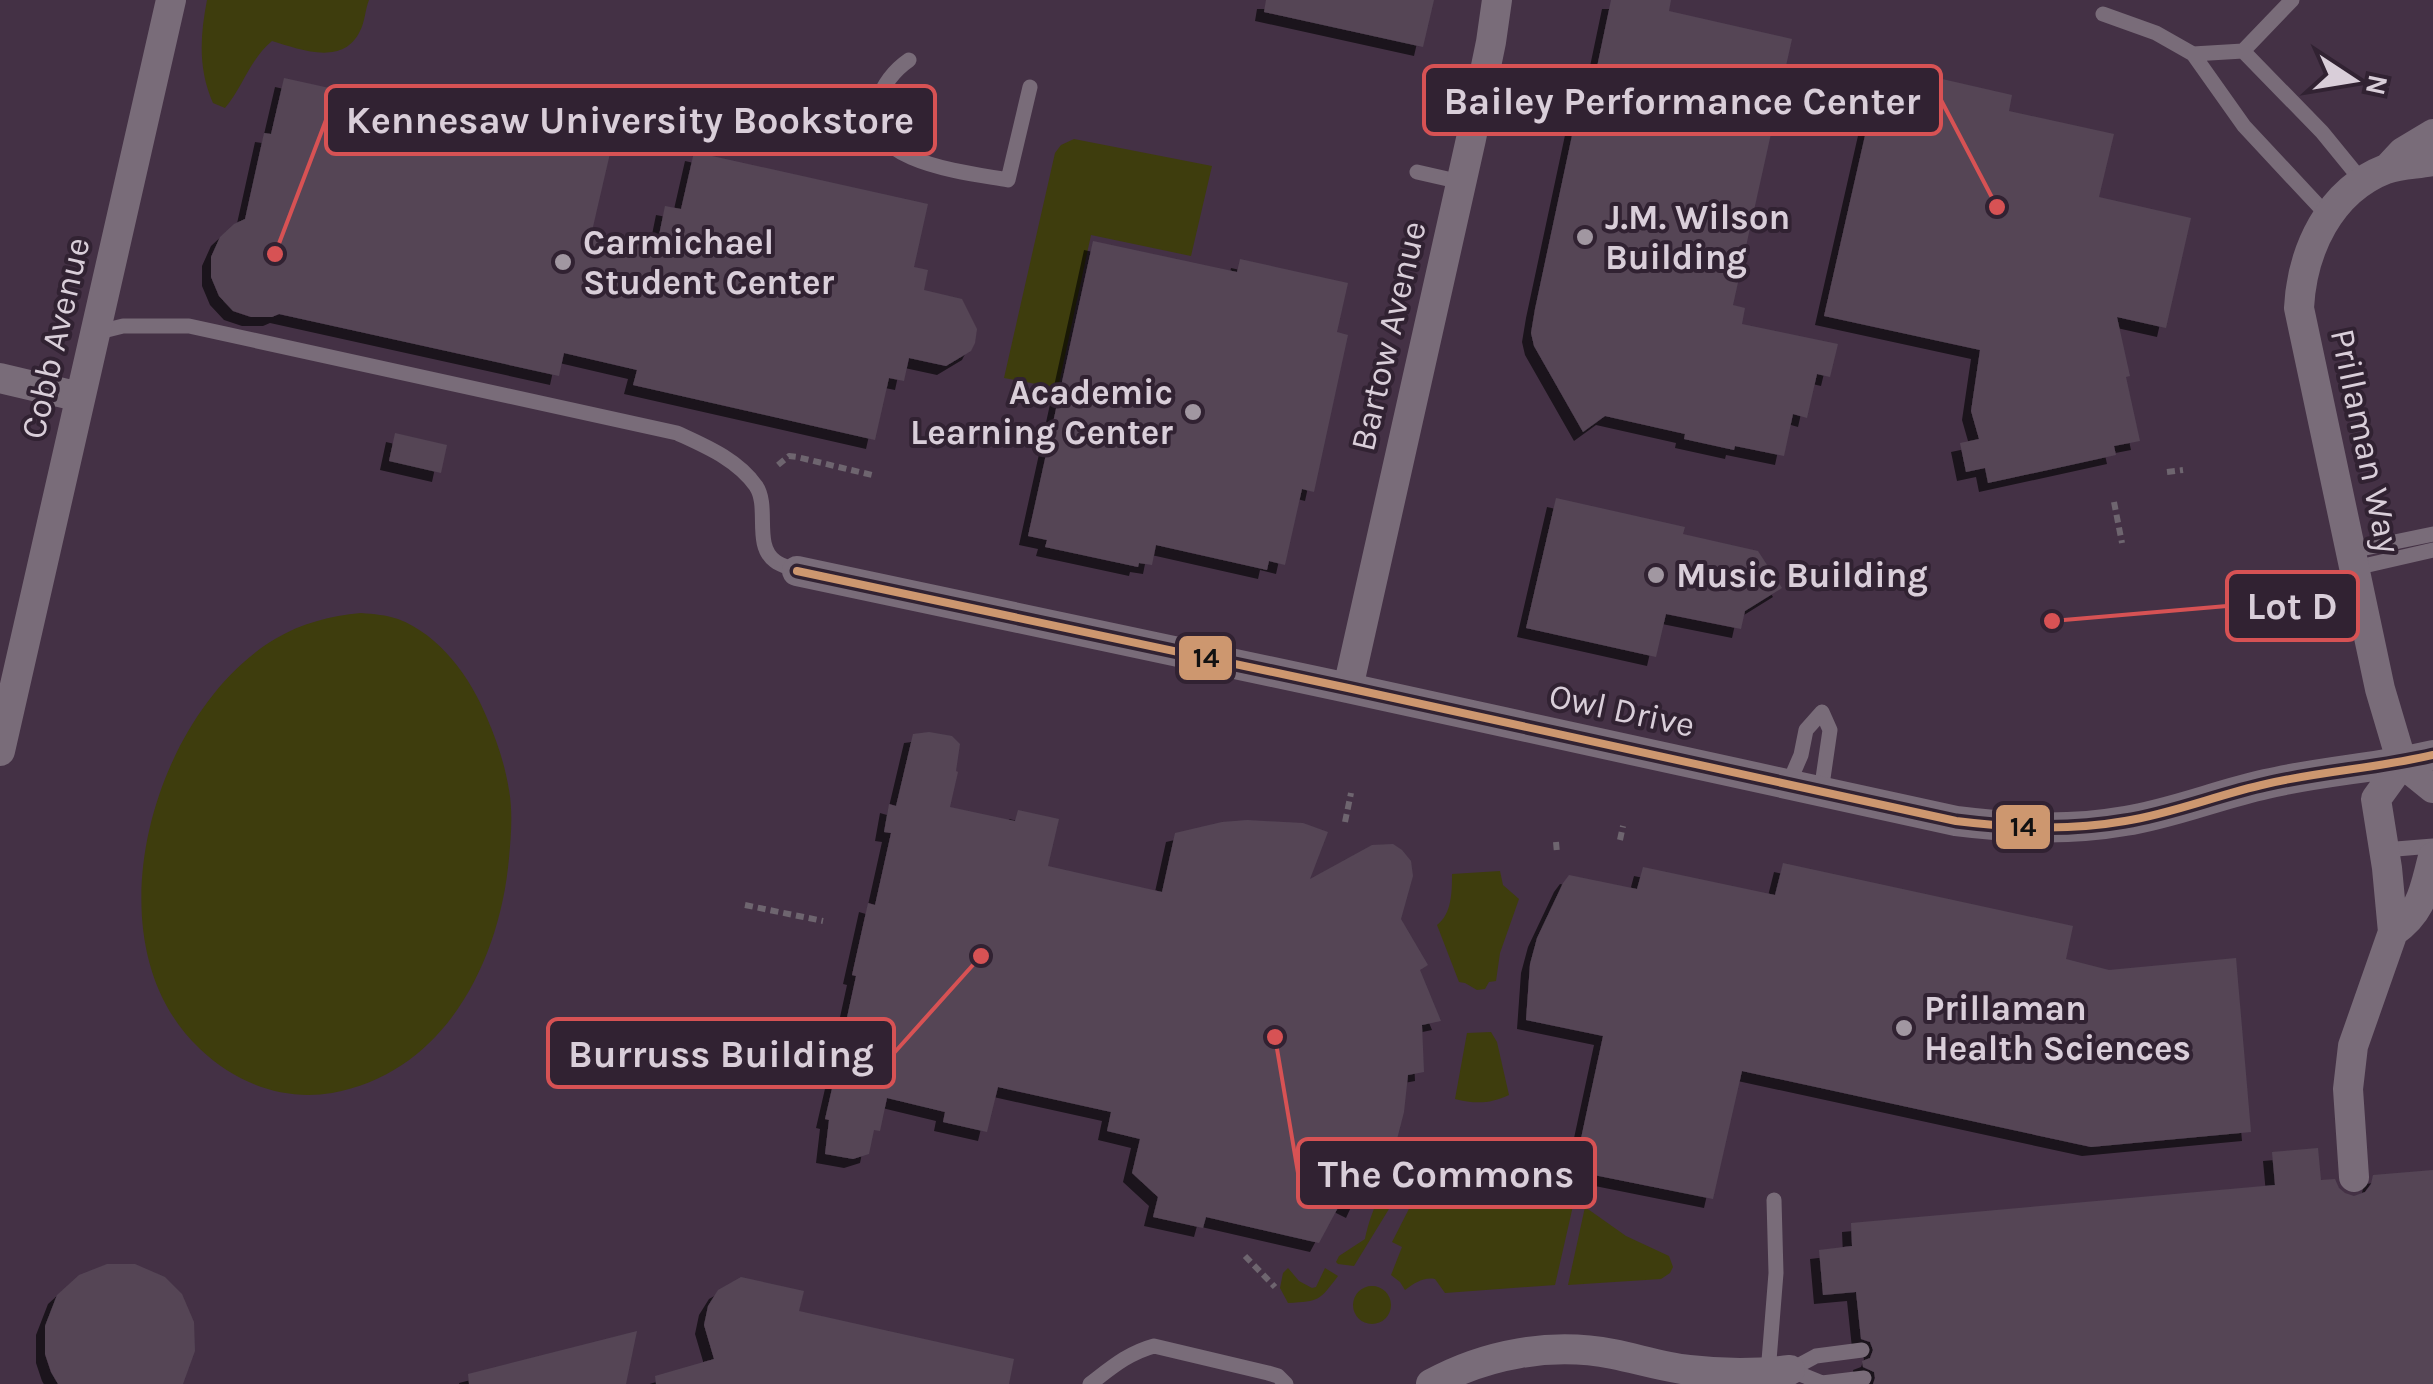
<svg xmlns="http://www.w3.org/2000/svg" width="2433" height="1384" font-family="Karla,sans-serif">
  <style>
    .built { fill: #443145 }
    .green { fill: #3e3d0d }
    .building { fill: #544555; filter: url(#shadow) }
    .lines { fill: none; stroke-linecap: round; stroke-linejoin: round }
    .path { stroke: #6e656f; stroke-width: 6; stroke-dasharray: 8 5; stroke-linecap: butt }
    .lane { stroke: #796c79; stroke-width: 15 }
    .street { stroke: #796c79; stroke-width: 30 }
    .bus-1-casing { stroke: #312232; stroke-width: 15 }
    .bus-1 { stroke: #cd976f; stroke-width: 8 }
    .poi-dot { fill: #a197a1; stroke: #312232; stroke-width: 4 }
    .labels { text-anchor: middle; stroke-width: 8; stroke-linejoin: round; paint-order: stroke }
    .poi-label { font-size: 35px; font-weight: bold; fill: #d9ced9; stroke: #312232; text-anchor: start }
    .street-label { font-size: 35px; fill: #d9ced9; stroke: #312232 }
    .leader { fill: none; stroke: #d75254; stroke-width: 4 }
    .callout-dot { fill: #d75254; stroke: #312232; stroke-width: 4 }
    .callout { fill: #312232; stroke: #d75254; stroke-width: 4 }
    .callout-label { font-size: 38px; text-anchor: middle; font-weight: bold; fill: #d9ced9 }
    .line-badge { stroke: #312232; stroke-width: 4 }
    .pale-badge-label { font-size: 28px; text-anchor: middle; font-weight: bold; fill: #111 }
  </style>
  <defs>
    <filter id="shadow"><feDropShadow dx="-9" dy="9" stdDeviation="0" flood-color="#0009"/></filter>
  </defs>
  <rect width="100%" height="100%" fill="#383038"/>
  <path class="built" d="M0,0H2433V1384H0Z"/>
  <path class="green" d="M207,0H369C365,10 365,22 360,31C343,67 299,49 272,41C250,59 243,87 225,108L213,103C198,69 200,36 207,0Z
    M1074,139L1212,166L1191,256L1091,235L1058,388L1004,378L1055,153L1061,145Z
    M361,613C374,614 386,615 398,619C440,635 471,678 487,718C497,741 505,765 509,790C513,812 511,836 509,858C500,962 444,1073 332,1093C282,1101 236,1083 200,1049C86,942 153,712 275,639C302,623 330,616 361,613Z
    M1500,871L1503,885L1519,899L1500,953L1496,981L1489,982L1485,989L1477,990L1465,983L1459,982L1437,925C1452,914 1452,891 1452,874Z
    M1491,1032L1497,1042L1509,1095C1490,1104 1475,1104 1455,1099L1467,1033Z
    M1538,1153L1575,1197L1555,1285L1445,1293L1435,1279C1423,1277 1415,1283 1405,1290L1400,1282L1391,1275L1402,1247L1392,1242L1434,1160L1471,1167V1175L1488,1176L1503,1173L1501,1164L1517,1162Z
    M1385,1189L1400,1191L1354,1266L1338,1264L1336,1262L1339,1256L1365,1239C1368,1224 1376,1199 1385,1189Z
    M1585,1207L1626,1236L1669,1256L1673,1267L1670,1273L1661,1279L1568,1285Z
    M1288,1268L1299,1281L1312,1288L1316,1287L1325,1268L1338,1276C1319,1301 1320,1301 1288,1303L1280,1288L1283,1273Z
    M1353 1305a19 19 0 1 1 38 0a19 19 0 1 1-38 0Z"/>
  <path class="building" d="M1266,0H1434L1423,47L1264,12Z
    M1611,0H1671L1669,11L1792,39L1733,305L1745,308L1742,324L1838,344L1830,377L1817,374L1807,418L1793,414L1784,456L1735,446L1734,450L1684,439L1685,434L1605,416L1583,432L1534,346L1531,333L1535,309L1583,84L1593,86Z
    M1881,65L2012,95L2009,111L2114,134L2099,197L2191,218L2166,328L2117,317L2130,376L2126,377L2140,441L2114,446L2116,455L1988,483L1985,468L1966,472L1960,443L1979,439L1971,411L1980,350L1824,316Z
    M284,78L425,109L427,98L452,92L474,94V92L515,101L547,116L578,143L611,149L592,231L657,245L665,206L681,209L694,152L928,204L914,267L928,270L924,290L962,299L977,329L975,343L971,351L946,366L909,358L904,381L889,378L875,440L633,385L637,370L564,353L559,376L279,314L272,317H251L233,311L219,296L211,277V257L220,237L234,224L245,219L264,133L271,134Z
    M1093,241L1237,272L1240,259L1348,283L1337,332L1348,335L1314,492L1302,489L1285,565L1269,561L1267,570L1156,545L1152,565L1139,563L1138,567L1045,547L1047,540L1028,536Z
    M395,433L447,445L441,473L389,461Z
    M1556,498L1685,527L1683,534L1758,551L1782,588L1745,611L1741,629L1666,614L1656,657L1526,628Z
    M929,732L952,736L960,744L956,771L958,772L950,807L1015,821L1018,810L1059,819L1048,866L1162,892L1175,833L1222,822L1247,820L1303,823L1328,832L1310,879L1372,845L1393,844L1402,850L1411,861L1413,876L1401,919L1428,965L1420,970L1441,1021L1422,1025L1424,1072L1408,1075L1404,1112L1395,1147L1378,1145L1367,1183L1355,1209L1341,1202L1319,1243L1206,1217L1203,1228L1153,1217L1158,1197L1132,1173L1140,1139L1107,1131L1111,1112L998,1087L987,1132L943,1122L945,1112L887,1098L880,1131L874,1130L869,1154L853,1159L825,1154L829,1120L825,1119L836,1071L830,1070L836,1044L841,1045L856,976L852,975L868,903L875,905L891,833L884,832L889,804L896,806L913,734Z
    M1783,863L2073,926L2066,959L2109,970L2236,958L2251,1132L2091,1147L1742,1071L1713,1199L1574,1171L1603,1036L1526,1020L1530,964L1537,938L1563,883L1569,875L1637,889L1643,867L1775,895Z
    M2318,1148L2321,1180L2335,1179L2339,1188L2345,1193L2354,1196L2365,1192L2371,1184L2373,1175L2433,1170V1384H1873L1875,1378L1874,1372L1863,1367L1862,1361L1870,1358L1873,1350L1870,1342L1861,1339L1856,1292L1823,1295L1819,1250L1852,1246L1851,1223L2275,1185L2272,1152Z
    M107,1264H135L165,1277L182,1294L194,1322L195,1351L183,1384H58L51,1372L45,1354V1326L57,1295L79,1275Z
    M741,1277L804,1291L799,1311L1014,1359L1009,1384H656L655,1376L714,1359L704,1325L708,1306L718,1290Z
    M637,1331L626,1384H469L468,1374Z"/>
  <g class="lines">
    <path class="path" d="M778,465L789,456L797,457L872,475
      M2167,472L2183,470
      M2114,502L2122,543
      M1345,822L1351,793
      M1620,840L1623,826
      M1556,842L1557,853
      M745,905L823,921
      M1245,1256L1275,1287"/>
    <path class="lane" d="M2292,0L2243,51L2322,132L2362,181
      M2103,14L2156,33L2193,54L2244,126L2328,216
      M2193,54L2243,51
      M909,60C893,71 883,85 877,103C858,163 971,173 1008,180L1030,87
      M1417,172L1461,182
      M95,333L123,326H189L677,433C705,446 737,459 756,486C770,507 753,545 775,561C780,565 790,568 797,571
      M2351,551L2433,534
      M2355,568L2433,550
      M1788,785L1801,755L1806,730L1822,712L1830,730L1821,792
      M2384,850L2433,846
      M1790,1370L1822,1383L1864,1378
      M1790,1370L1816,1356L1862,1350
      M1768,1373L1776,1273L1774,1200
      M1090,1384C1111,1368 1128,1353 1154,1346L1268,1373L1278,1376L1286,1384"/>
    <path class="street" d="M2389,167L2403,152L2433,134
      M0,378L80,397
      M797,571L1348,688L1956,821C2012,828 2068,831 2125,821C2171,814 2220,794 2266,784C2321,771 2378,768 2433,755
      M1348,688L1471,139L1491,42L1497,0
      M0,751L171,0
      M2402,763L2380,689L2299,308C2302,251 2329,191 2386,169C2400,164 2418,164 2433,161
      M2402,763L2433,788
      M2393,932C2423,911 2424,890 2433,857
      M2354,1177L2348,1089L2353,1046L2393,932L2387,868L2376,799L2402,763
      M1431,1384C1486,1354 1551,1342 1613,1354C1638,1359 1663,1367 1689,1370C1723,1374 1757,1374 1790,1370"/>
    <g class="bus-1-casing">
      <path id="bus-1" d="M797,571L1348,688L1956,821C2012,828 2068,831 2125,821C2171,814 2220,794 2266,784C2321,771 2378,768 2433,755"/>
    </g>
    <use href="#bus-1" class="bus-1"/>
  </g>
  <g class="poi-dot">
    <circle cx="1585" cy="237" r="10"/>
    <circle cx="563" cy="262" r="10"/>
    <circle cx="1193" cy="412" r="10"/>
    <circle cx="1656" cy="575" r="10"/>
    <circle cx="1904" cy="1028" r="10"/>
  </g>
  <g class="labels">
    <g class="poi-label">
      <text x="1605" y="229">J.M. Wilson<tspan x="1605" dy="40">Building</tspan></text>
      <text x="583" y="254">Carmichael<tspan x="583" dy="40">Student Center</tspan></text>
      <text x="1173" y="404" text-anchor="end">Academic<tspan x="1173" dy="40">Learning Center</tspan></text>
      <text x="1676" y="587">Music Building</text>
      <text x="1924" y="1020">Prillaman<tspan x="1924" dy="40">Health Sciences</tspan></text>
    </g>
    <g class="street-label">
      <text transform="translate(1388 336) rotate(-77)" y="12">Bartow Avenue</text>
      <text transform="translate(55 338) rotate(-77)" y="12">Cobb Avenue</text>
      <text transform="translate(2366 441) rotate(78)" y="12">Prillaman Way</text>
      <text transform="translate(1622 710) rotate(12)" y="12">Owl Drive</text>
    </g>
  </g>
  <path class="leader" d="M1997 207L1941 100M275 254L326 120M2052 621L2227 606M981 956L894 1053M1275 1037L1298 1173"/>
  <g class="callout-dot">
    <circle cx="1997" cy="207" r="10"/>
    <circle cx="275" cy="254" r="10"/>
    <circle cx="2052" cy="621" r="10"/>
    <circle cx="981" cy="956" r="10"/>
    <circle cx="1275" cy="1037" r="10"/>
  </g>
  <g class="callout">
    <rect x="1424" y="66" width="517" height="68" rx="10"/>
    <rect x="326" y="86" width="609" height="68" rx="10"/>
    <rect x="2227" y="572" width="131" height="68" rx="10"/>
    <rect x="548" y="1019" width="346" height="68" rx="10"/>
    <rect x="1298" y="1139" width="297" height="68" rx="10"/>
  </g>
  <g class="callout-label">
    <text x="1682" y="114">Bailey Performance Center</text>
    <text x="630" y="133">Kennesaw University Bookstore</text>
    <text x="2292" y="619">Lot D</text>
    <text x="721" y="1067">Burruss Building</text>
    <text x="1446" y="1187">The Commons</text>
  </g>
  <g class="line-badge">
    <rect x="1177" y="634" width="57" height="48" rx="10" fill="#cd976f"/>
    <rect x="1994" y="803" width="58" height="48" rx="10" fill="#cd976f"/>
  </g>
  <g class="pale-badge-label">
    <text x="1206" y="667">14</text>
    <text x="2023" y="836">14</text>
  </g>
  <g transform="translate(2353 80) rotate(102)" stroke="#312232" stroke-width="8" paint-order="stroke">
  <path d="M0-8L18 38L0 25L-18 38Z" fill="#d9ced9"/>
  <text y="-15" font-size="28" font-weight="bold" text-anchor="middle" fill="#d9ced9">N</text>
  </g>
</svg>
